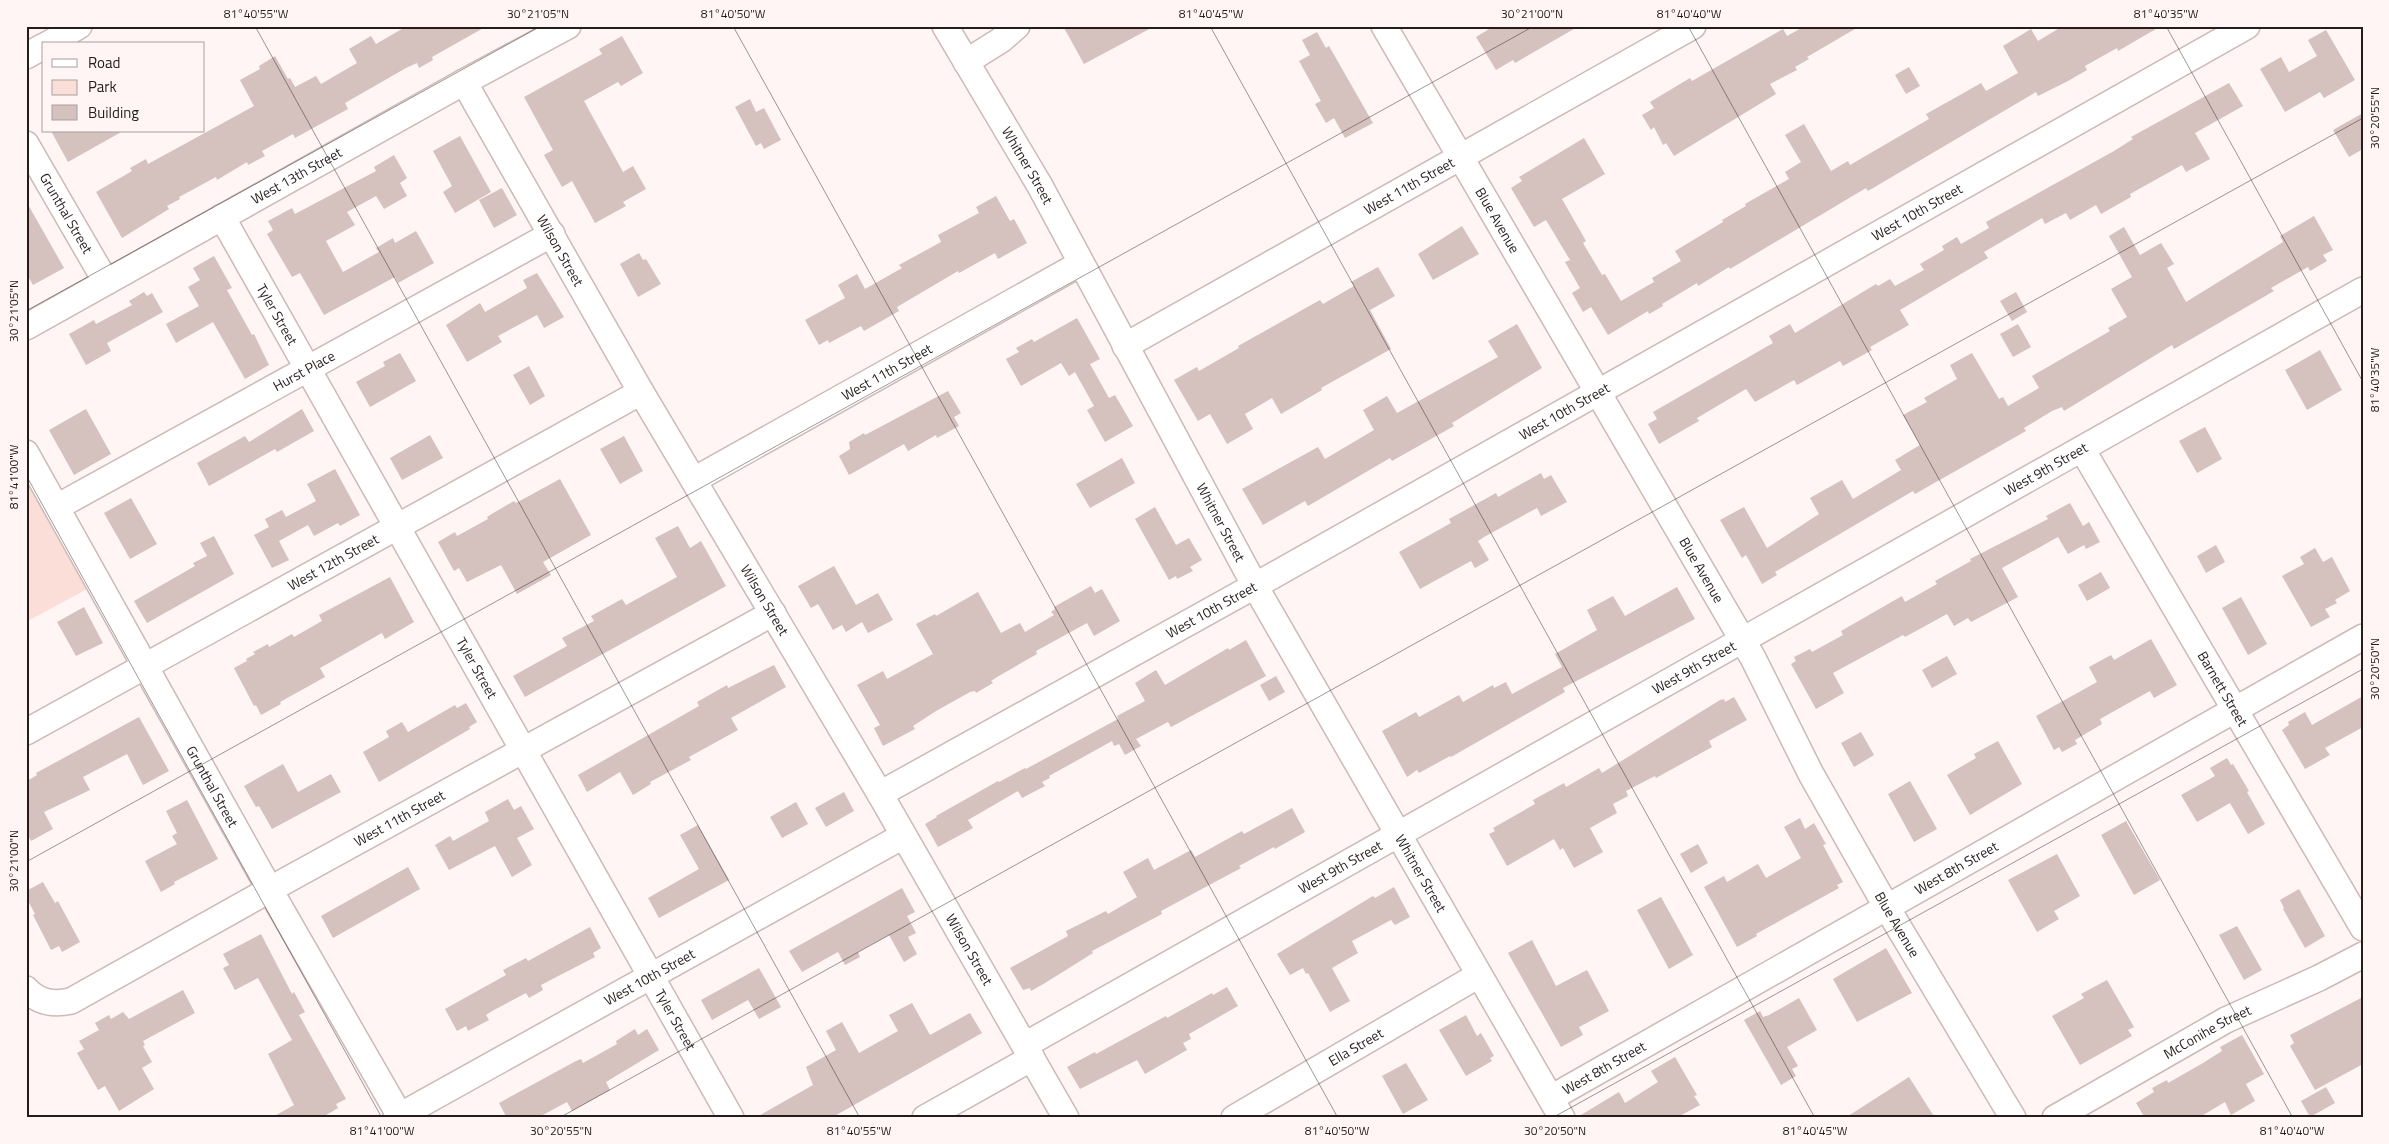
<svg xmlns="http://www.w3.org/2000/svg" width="2389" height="1144" font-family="'Titillium Web',sans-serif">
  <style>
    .green { fill: #fcded8 }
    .building { fill: #d5c1be }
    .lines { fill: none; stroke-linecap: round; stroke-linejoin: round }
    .minor-casing { stroke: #cdb9b5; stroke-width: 28 }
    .minor { stroke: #fff; stroke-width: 25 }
    .ticks { fill: none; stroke: #251d1c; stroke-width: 1; stroke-opacity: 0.45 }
    .labels { text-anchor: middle; stroke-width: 5; stroke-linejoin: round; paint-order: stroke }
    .street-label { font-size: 14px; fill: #251d1c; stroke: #fef5f4 }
    .neatline { fill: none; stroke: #251d1c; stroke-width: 2 }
    .ticks-label { font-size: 12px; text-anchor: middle; fill: #251d1c }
  </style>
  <rect width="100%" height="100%" fill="#fef5f4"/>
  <path class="green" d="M26,478L89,588L26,622Z"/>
  <path class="building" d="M407,26H487L432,57L433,60L419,68L417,63L406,68L345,103L348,109L295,138L293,134L262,151L265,156L248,165L247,162L217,180L216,177L179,197L180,199L167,206L169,209L122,238L96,192L132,171L130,168L146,159L148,164L254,106L240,80L260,69L259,66L275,56L288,79L290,78L295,87L316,76L321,84L357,63L349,49L371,36L376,44Z
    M1063,26H1155L1084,64Z
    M1494,26H1579L1515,63L1513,60L1496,70L1476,37Z
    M1805,26H1860L1807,57L1809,59L1795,67L1797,70L1770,84L1776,94L1674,156L1666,143L1663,145L1654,127L1651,130L1642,115L1654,108L1650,102L1690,78L1692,81L1783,29L1787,36Z
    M2063,26H2161L2118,51L2117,48L2085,66L2087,70L2068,81L2038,96L2036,92L1868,191L1866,188L1730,269L1729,267L1698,286L1697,283L1662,304L1663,306L1649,314L1648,311L1608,335L1591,307L1583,312L1572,293L1580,288L1565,262L1570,260L1546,220L1534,227L1511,188L1522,181L1519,177L1584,138L1605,174L1562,199L1586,241L1583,243L1602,275L1605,274L1621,301L1654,282L1652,278L1681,261L1675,251L1723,222L1722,220L1746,206L1745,204L1789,179L1785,172L1801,162L1785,135L1804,124L1831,171L1848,161L1850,165L1929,119L1926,114L1960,95L1981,83L1986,91L2018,73L2003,46L2031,29L2038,41Z
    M2326,30L2355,80L2324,98L2320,92L2285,112L2260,69L2281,57L2289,72L2317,56L2308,40Z
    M1317,32L1326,48L1329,46L1373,123L1345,138L1334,118L1326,123L1315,104L1321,101L1299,61L1310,55L1302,40Z
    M622,36L643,73L621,86L618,82L584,101L623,172L633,166L646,189L623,202L626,206L595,223L572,181L562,187L544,155L553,150L524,97L602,54L599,49Z
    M1909,67L1920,86L1906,94L1895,75Z
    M2229,83L2243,106L2195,133L2210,159L2186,172L2182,165L2130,194L2131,197L2101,214L2096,205L2070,220L2066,213L2045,224L2042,218L1984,252L1988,258L1900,310L1909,325L1870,347L1872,350L1843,366L1840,361L1797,385L1794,380L1755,402L1746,389L1697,418L1699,421L1659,444L1648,424L1657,419L1653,412L1773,343L1769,336L1790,324L1795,333L1876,284L1878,286L1890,279L1895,286L1924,270L1920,264L1944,250L1942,246L1957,237L1961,244L1989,228L1986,222L2114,151L2133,139L2131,137Z
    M750,99L756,112L764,108L781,140L764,149L761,143L756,146L735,107Z
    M2363,113V149L2349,157L2333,130Z
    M51,131H123L68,162Z
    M460,136L491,192L455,213L443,192L452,186L433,151Z
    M394,155L407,178L400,183L407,196L384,209L376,196L347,212L355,225L326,241L343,272L379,252L376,248L393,238L395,243L416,231L434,263L398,283L395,277L324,315L300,273L292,277L267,234L273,230L268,221L292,208L295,214L376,171L374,167Z
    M502,188L517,215L494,228L479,200Z
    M996,196L1010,221L1014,219L1027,243L998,259L995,253L959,273L958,271L897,307L899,311L864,331L861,326L829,343L828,340L819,345L805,320L845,298L838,285L857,274L865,289L902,268L899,265L941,242L938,235L979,213L976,207Z
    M26,201L64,268L33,285L26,273Z
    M2314,216L2333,250L2323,255L2327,261L2310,271L2308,267L2271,288L2274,291L2174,349L2172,345L2064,411L2062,407L2052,411L2024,428L2026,431L1915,494L1913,491L1775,572L1777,575L1762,584L1746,555L1742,558L1720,520L1744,507L1767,548L1819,514L1810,498L1842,480L1853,499L1901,470L1895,460L1920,445L1903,415L1927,402L1924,398L1957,379L1950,365L1972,353L1999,399L2003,397L2008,406L2039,388L2032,376L2110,331L2108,328L2127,317L2111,289L2132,277L2109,236L2124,227L2140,255L2161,243L2174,264L2167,268L2186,302L2283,242L2280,236Z
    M1462,226L1479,254L1433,280L1418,254Z
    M639,253L643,260L646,259L661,284L638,297L620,264Z
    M214,256L232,288L227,290L252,335L254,334L269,365L245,379L213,322L176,343L166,324L199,306L188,287L200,280L193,268Z
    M1378,267L1395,296L1370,310L1391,349L1321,388L1322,390L1281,414L1272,398L1245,414L1253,429L1227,444L1210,414L1198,421L1174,380L1197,367L1199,371L1239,348L1238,346L1320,300L1323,304L1354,286L1351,282Z
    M537,273L564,317L544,328L537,315L498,336L502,342L467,362L446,325L480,303L485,312L527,288L523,280Z
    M144,292L147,296L152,293L163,312L107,343L111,351L86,365L69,334L94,320L96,324L132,305L129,301Z
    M2016,292L2027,312L2012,321L2000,301Z
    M1077,318L1100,359L1090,364L1109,398L1115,395L1133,426L1105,442L1087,410L1094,406L1075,372L1069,376L1061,363L1021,386L1006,359L1019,352L1016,348L1032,339L1034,342Z
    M1517,324L1542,368L1452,423L1454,426L1392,461L1390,458L1308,506L1305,501L1263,525L1242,489L1318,447L1325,459L1374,430L1363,410L1387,396L1397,413L1498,357L1488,341Z
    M2018,324L2031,347L2013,357L2000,334Z
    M2320,350L2342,390L2307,410L2285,370Z
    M400,353L416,381L370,407L356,382L385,366L383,362Z
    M529,366L545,396L530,405L513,375Z
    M948,391L961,413L954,417L959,426L937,438L936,435L908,451L904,444L849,475L839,456L850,449L849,442L864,433L865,435Z
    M86,409L111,454L74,475L49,430Z
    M302,409L314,431L277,452L275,449L209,486L197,463L245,436L249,442Z
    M2205,427L2222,459L2197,473L2179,441Z
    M430,435L443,458L402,480L390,458Z
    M624,436L643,471L620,484L600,449Z
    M1122,458L1135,483L1090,508L1076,484Z
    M335,469L360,515L340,526L338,523L314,536L308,525L279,541L289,560L272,568L254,535L269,527L265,519L282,510L286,517L316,501L307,484Z
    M1541,473L1544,479L1551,475L1567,502L1541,516L1537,508L1484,537L1478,541L1489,560L1475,568L1471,561L1420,589L1399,552L1451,523L1449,519L1496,493L1498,497Z
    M560,479L591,535L543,562L551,575L517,594L501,565L467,582L459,568L454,571L438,542L455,532L457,536L488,519L487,517L495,512L514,501L516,503Z
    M131,498L157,544L130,559L104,513Z
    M2070,503L2083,526L2089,522L2100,542L2086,549L2084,545L2068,554L2058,537L2002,568L2018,597L1971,622L1968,618L1954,626L1947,614L1905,637L1903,635L1833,673L1844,693L1816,709L1791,664L1796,661L1794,657L1810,649L1812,652L1843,635L1841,631L1902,596L1905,602L1937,584L1935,581L1971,561L1970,559L2048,519L2046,516Z
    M1155,507L1176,545L1189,538L1202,560L1190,567L1193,571L1177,579L1176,576L1169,580L1135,519Z
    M678,526L690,548L701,541L726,586L525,697L513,676L567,646L562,638L594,621L591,616L622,599L626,605L677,577L655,538Z
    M214,536L234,574L147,623L134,601L195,566L193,563L207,556L200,543Z
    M2216,545L2225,562L2206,573L2197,556Z
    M2315,548L2323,562L2332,557L2350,591L2335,600L2337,603L2325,609L2330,617L2311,627L2282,576L2304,564L2300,557Z
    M834,566L856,605L878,593L893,620L868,633L862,622L846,632L842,625L833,630L818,604L811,608L798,586Z
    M2101,572L2110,588L2087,601L2078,585Z
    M390,577L414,622L385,639L382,633L320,668L325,677L280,702L281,704L261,715L256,705L254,706L234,668L247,661L246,659L255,654L253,652L268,644L269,647L292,634L294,637L322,621L319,615Z
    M1091,586L1095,593L1102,589L1120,621L1094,636L1087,623L1036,651L1037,654L997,677L991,681L993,683L976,693L975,691L970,692L936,711L913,726L915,729L883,746L874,728L880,725L857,685L883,671L887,679L933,654L916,624L935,614L936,616L978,592L1001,633L1020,623L1025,632L1054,615L1051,612L1055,609L1054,607Z
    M1677,587L1695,619L1563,688L1565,692L1451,757L1450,756L1419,773L1417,770L1407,777L1382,731L1416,712L1419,717L1459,695L1463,702L1493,685L1494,688L1506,682L1512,694L1562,667L1555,654L1597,630L1587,610L1613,596L1625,616Z
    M2241,597L2267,644L2248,655L2222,608Z
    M84,607L103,643L76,656L57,622Z
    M2151,639L2177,685L2154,698L2150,691L2100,719L2102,724L2075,740L2077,744L2062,752L2059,747L2054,750L2036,716L2097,682L2089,667L2111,655L2114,660Z
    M1246,640L1266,676L1171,727L1168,722L1136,739L1141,746L1125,755L1119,744L1114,746L1112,741L1049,776L1050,778L1042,782L1045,786L1022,798L1018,791L968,820L973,828L938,847L925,824L937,817L936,816L998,781L999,782L1025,768L1026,769L1118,719L1117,716L1145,701L1135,683L1156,670L1165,685L1228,648L1229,650Z
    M1947,656L1957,674L1932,688L1922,670Z
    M774,665L786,687L731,718L738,730L689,757L691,760L650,782L651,784L633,795L620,772L587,792L578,775L699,706L697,702L727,685L728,688Z
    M1276,676L1285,692L1269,701L1260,685Z
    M2363,696V727L2325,748L2330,755L2305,769L2282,730L2289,725L2288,722L2305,712L2312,725Z
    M1734,697L1747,720L1709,741L1712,747L1656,778L1655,776L1626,791L1628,796L1613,804L1617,813L1590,828L1603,852L1574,868L1563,848L1560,850L1554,839L1507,866L1489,834L1495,831L1493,828L1535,804L1533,800L1564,783L1566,787L1599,768L1602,773L1720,700L1724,699L1725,702Z
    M466,703L477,722L469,727L470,729L379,782L363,752L389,737L386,731L402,722L408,732L455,705L457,708Z
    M139,717L169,771L143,785L127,754L83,777L90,790L44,812L53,829L31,841L26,832V778L27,781L37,775L36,773Z
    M1861,732L1874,755L1854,767L1841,743Z
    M1998,741L2022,784L1970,815L1947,775L1976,758L1974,754Z
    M2227,758L2231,765L2233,764L2249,791L2247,792L2265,824L2248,834L2230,803L2197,822L2181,795L2215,776L2210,768Z
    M283,764L298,792L331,774L341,792L272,829L259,806L256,807L244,786Z
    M1910,781L1937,829L1914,842L1888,794Z
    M844,792L854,811L826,827L815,808Z
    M508,799L514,810L521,806L534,829L517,838L532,865L512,877L495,846L449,870L435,845L450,836L453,841L489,821L485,812Z
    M187,800L218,859L174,882L175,884L161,892L145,861L177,844L172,836L177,833L166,811Z
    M796,802L808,824L782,838L770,817Z
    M1292,808L1305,832L1275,849L1274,847L1239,866L1241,868L1161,911L1162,914L1092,951L1093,953L1045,983L1031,991L1030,988L1023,990L1010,968L1068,936L1066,931L1106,911L1108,914L1137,897L1123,872L1148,858L1154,870L1191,850L1195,857L1242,831L1244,834Z
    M1800,818L1805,829L1814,823L1826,844L1823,845L1843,882L1837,885L1839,888L1756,934L1757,936L1737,947L1704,887L1724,876L1727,882L1758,864L1766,878L1801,858L1784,827Z
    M2126,821L2160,880L2134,895L2101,835Z
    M698,825L729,880L659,918L648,898L699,869L680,835Z
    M1698,844L1708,863L1691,873L1680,854Z
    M2057,854L2080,896L2054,911L2059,919L2037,932L2008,880Z
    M408,867L420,889L333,938L321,916Z
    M43,882L55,903L58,901L80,942L62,952L59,946L51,950L33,915L35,914L26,897V891Z
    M1394,887L1410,917L1395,925L1391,920L1352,941L1358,953L1332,968L1350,1001L1330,1012L1308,973L1306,974L1303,968L1290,975L1277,954L1373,896L1375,898Z
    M902,888L915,912L907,916L916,933L908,937L917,954L904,962L889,935L858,952L860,957L845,965L838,952L802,972L789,951Z
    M2299,889L2325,936L2305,948L2283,909L2284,908L2280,900Z
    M1661,897L1693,955L1669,969L1637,910Z
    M2237,926L2262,970L2244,980L2219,935Z
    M590,927L601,948L593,953L595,957L541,985L543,990L529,998L526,993L494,1010L486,1015L489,1020L468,1031L466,1026L457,1031L445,1009L506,975L503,970L526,958L528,961Z
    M261,934L292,994L294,992L305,1012L299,1015L346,1099L336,1104L338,1108L321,1118H271L294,1105L268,1054L292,1040L258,978L235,990L223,968L229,965L223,954Z
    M1532,940L1556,986L1587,970L1609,1011L1579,1027L1583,1035L1561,1047L1508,953Z
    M1886,948L1912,993L1857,1022L1833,979Z
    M759,968L781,1007L759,1019L748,1000L712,1020L701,1000Z
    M2107,980L2134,1027L2128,1030L2132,1036L2080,1065L2052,1016L2084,998L2081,994Z
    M1227,987L1238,1006L1189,1034L1191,1039L1183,1043L1187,1050L1145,1074L1137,1060L1080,1089L1067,1067L1095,1052L1096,1054L1166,1016L1167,1018L1212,993L1213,995Z
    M183,990L195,1013L143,1041L145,1045L143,1046L152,1062L142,1068L154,1089L119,1111L105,1086L98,1090L77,1053L84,1049L79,1041L99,1030L95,1023L109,1015L111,1019L123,1012L129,1019Z
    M2363,997V1064L2315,1090L2290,1046L2294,1043L2290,1035Z
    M1799,998L1817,1030L1787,1047L1798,1066L1792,1069L1796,1076L1781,1085L1744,1020L1760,1011L1763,1017L1769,1015Z
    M912,1003L930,1035L970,1013L982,1033L831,1118H755L813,1085L806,1067L836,1050L826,1031L842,1022L859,1053L898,1031L889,1015Z
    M1466,1015L1477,1036L1481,1033L1494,1056L1490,1058L1492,1061L1466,1076L1439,1030Z
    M635,1029L638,1035L647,1029L659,1050L606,1082L610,1090L572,1111L567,1102L537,1118H507L499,1103L576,1061L581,1059L583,1063L617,1044L616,1041Z
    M2242,1035L2264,1074L2246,1084L2255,1101L2231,1115L2225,1102L2198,1118H2145L2136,1103L2154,1092L2152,1088L2167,1080L2168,1083L2203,1063L2222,1051L2220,1047Z
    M1675,1057L1697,1095L1694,1096L1700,1105L1676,1118H1576L1619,1092L1625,1103L1658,1082L1651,1071Z
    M1406,1063L1428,1100L1403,1114L1382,1076Z
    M1909,1077L1935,1118H1845Z
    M2326,1087L2335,1103L2310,1117L2301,1101Z"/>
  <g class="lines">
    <g class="minor-casing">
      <g id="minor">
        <path id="s1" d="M945,26L1040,186L1255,586L1562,1118"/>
        <path id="s2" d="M1384,26L1753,658L1811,774L1886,906L2013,1118"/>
        <path d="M48,44L79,26"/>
        <path d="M26,56L44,46"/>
        <path d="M966,62L1001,40L1017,26"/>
        <path id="s3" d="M464,82L641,392L880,794L1066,1118"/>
        <path id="s4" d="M26,144L106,282"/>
        <path id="s5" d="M222,217L731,1118"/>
        <path id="s6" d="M26,327L464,82L568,26"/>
        <path id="s7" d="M1125,346L1693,26"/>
        <path id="s8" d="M2082,449L2363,928"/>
        <path id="s9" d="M26,453L270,890L401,1118"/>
        <path id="s10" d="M694,480L1080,264"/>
        <path id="s11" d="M57,507L552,234"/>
        <path id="s12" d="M26,732L641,392"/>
        <path id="s13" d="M880,794L1267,579L2247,26"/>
        <path id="s14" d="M26,989C39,1003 54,1005 71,1001L287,880L773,613"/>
        <path id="s15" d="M1025,1045L2363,290"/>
        <path id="s16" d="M1551,1098L2363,637"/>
        <path id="s17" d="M396,1118L903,836"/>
        <path d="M925,1118L1032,1058"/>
        <path id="s18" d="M1234,1118L1479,975"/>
        <path id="s19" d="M2055,1118L2226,1020L2319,978L2363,955"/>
      </g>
    </g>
    <use href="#minor" class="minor"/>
  </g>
  <path class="ticks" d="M255,26L860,1118M733,26L1338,1118M1210,26L1815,1118M1688,26L2293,1118M2166,26L2363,382M26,311L541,26M26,475L382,1118M26,862L1534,26M559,1118L2363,118M1552,1118L2363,669"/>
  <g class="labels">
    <g class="street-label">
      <text dy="5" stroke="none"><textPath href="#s1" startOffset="162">Whitner Street</textPath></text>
      <text dy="5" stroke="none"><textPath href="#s6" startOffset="310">West 13th Street</textPath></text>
      <text dy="5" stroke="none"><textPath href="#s7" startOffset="326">West 11th Street</textPath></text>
      <text dy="5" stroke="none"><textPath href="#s13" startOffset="1189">West 10th Street</textPath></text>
      <text dy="5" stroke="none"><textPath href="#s4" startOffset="80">Grunthal Street</textPath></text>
      <text dy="5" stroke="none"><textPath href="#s2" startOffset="225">Blue Avenue</textPath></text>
      <text dy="5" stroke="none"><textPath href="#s3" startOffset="194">Wilson Street</textPath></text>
      <text dy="5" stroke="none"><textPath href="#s5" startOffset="112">Tyler Street</textPath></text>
      <text dy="5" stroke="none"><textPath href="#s11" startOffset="282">Hurst Place</textPath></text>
      <text dy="5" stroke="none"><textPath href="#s10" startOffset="221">West 11th Street</textPath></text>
      <text dy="5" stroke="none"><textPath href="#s13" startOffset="784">West 10th Street</textPath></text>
      <text dy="5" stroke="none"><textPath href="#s15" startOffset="1172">West 9th Street</textPath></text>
      <text dy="5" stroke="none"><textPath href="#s1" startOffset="568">Whitner Street</textPath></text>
      <text dy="5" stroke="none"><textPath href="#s12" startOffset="351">West 12th Street</textPath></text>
      <text dy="5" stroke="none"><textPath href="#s2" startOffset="630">Blue Avenue</textPath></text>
      <text dy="5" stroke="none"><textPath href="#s3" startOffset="599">Wilson Street</textPath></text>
      <text dy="5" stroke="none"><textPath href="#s13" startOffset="379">West 10th Street</textPath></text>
      <text dy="5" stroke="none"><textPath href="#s15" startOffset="768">West 9th Street</textPath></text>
      <text dy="5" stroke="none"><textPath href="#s5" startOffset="518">Tyler Street</textPath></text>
      <text dy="5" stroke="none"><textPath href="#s8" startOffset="278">Barnett Street</textPath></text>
      <text dy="5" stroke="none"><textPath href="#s9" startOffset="382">Grunthal Street</textPath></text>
      <text dy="5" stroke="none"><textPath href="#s14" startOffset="425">West 11th Street</textPath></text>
      <text dy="5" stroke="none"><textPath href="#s15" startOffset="362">West 9th Street</textPath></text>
      <text dy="5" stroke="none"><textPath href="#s16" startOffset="466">West 8th Street</textPath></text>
      <text dy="5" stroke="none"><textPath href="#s1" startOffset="972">Whitner Street</textPath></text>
      <text dy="5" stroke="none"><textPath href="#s2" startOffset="1035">Blue Avenue</textPath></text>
      <text dy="5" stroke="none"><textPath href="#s3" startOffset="1004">Wilson Street</textPath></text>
      <text dy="5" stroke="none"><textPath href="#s17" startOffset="290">West 10th Street</textPath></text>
      <text dy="5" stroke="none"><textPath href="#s5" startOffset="922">Tyler Street</textPath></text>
      <text dy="5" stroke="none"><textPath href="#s19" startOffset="175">McConihe Street</textPath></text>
      <text dy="5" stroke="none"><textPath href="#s18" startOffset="141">Ella Street</textPath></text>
      <text dy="5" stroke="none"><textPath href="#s16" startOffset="61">West 8th Street</textPath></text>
    </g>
  </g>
  <rect width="2389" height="1144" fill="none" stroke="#fef5f4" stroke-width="55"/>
  <rect x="42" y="42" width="162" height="90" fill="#fef5f4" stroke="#a79f9e"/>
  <rect x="52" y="59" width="25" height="8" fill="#ffffff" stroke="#a79f9e"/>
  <text x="88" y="68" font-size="15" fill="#251d1c">Road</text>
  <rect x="52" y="80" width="25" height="15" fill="#fcded8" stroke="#a79f9e"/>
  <text x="88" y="92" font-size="15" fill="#251d1c">Park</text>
  <rect x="52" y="105" width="25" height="15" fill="#d5c1be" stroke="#a79f9e"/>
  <text x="88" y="118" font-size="15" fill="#251d1c">Building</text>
  <rect x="28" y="28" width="2334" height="1088" class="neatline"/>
  <g class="ticks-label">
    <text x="256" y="18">81°40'55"W</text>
    <text x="538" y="18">30°21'05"N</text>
    <text x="733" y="18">81°40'50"W</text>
    <text x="1211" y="18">81°40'45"W</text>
    <text x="1532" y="18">30°21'00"N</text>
    <text x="1689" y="18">81°40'40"W</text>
    <text x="2166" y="18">81°40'35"W</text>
    <text transform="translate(2375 118) rotate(-90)" y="4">30°20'55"N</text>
    <text transform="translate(14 311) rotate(-90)" y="4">30°21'05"N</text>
    <text transform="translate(2375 380) rotate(-90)" y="4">81°40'35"W</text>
    <text transform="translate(14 477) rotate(-90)" y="4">81°41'00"W</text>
    <text transform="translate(2375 669) rotate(-90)" y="4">30°20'50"N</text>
    <text transform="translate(14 861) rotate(-90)" y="4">30°21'00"N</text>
    <text x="382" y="1135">81°41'00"W</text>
    <text x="561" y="1135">30°20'55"N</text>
    <text x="859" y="1135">81°40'55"W</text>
    <text x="1337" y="1135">81°40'50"W</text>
    <text x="1555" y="1135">30°20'50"N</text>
    <text x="1815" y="1135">81°40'45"W</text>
    <text x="2292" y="1135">81°40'40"W</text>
  </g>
</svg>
